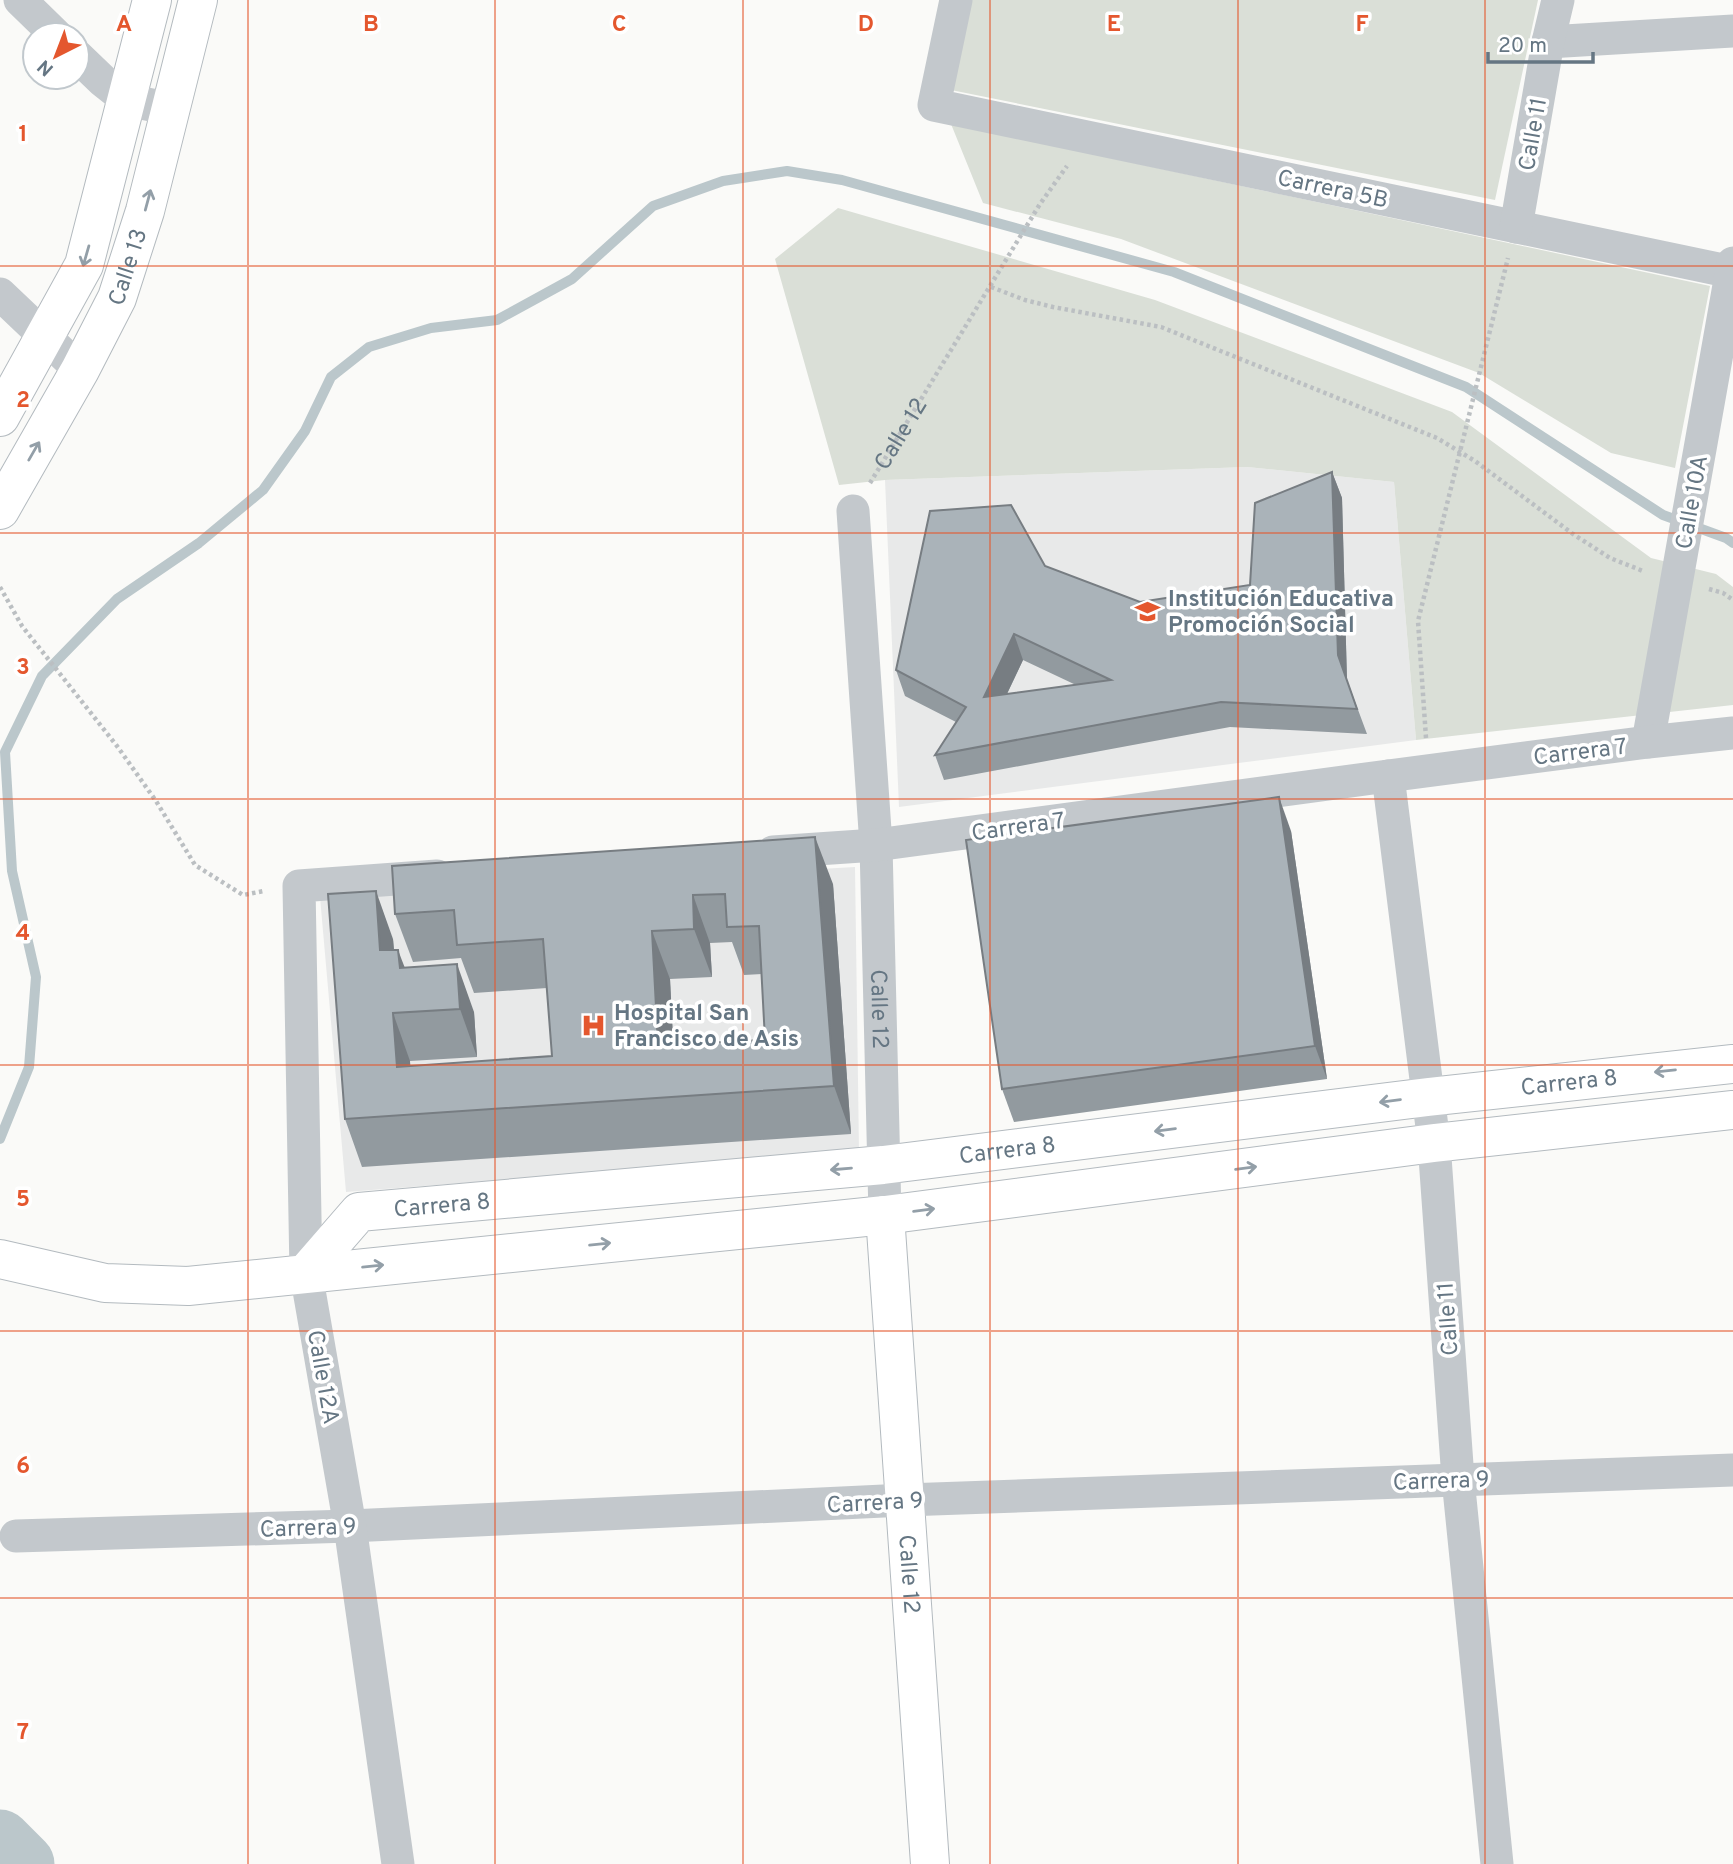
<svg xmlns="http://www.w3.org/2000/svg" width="1733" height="1864" viewBox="0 0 1733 1864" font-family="Overpass,sans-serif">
<rect width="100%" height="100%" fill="#fafaf8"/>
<g fill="#e8e9e9">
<polygon points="1247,467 1394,482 1416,740 899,807 885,480"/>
<polygon points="855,867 859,1152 346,1192 320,897"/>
</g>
<g fill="#dadfd7">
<polygon points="971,0 1538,0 1495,200 951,90"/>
<polygon points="951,124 1710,286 1675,468 1611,453 1479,373 1121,239 983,203"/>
<polygon points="838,208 1155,300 1452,412 1651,558 1716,574 1733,587 1733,705 1416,740 1394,482 1247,467 885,480 839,485 775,259"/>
</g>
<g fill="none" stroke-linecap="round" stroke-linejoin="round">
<polyline stroke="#bbc7cb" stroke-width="10" points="0,1139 29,1067 36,977 12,871 5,752 42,676 117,599 199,543 263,490 305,431 331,377 369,347 431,328 497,320 572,279 653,206 723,181 787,171 842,180 1174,272 1466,387 1663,515 1726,538 1733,543"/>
<polyline stroke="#bbc7cb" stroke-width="63" points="0,1841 23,1864"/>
<defs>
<g id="secondary">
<polyline points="0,417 84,265 152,0"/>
<path id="s3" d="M0 510 80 370 117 298 145 211 198 0"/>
<path id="s4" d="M885 1215 930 1864"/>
<polyline points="0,1259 105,1283 188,1286 885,1215 1434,1143 1733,1110"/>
<path id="s5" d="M306 1273 359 1212 883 1165 1428 1097 1733 1064"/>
</g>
</defs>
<use href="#secondary" stroke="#b3babf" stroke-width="40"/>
<g stroke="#bbbfc2" stroke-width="4.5" stroke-dasharray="3.5 3.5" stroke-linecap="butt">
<polyline points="991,287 1025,300 1053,307 1161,327 1437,438 1475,461 1573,534 1610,558 1643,571"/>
<path id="s1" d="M870 483 1040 204 1067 166"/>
<polyline points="0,587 22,626 117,746 156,801 195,865 243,895 264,891"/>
<polyline points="1709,589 1723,593 1733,600"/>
<polyline points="1426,738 1418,621 1508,258"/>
</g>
<g stroke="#c3c8cc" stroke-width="33">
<polyline points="20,0 56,35"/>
<polyline points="956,0 934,105 1732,272"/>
<polyline points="1548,42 1733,31"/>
<polyline points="77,56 103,81 127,100 171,109"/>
<polyline points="1516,227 1548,42 1558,0"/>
<polyline points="0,294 80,370"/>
<path id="s2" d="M853 511 876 845 885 1215"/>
<polyline points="1648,742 1733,263"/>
<polyline points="1388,776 1434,1143 1458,1479 1497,1864"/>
<polyline points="773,852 876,845 1388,776 1648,742 1733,733"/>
<polyline points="16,1536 350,1526 905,1500 1733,1470"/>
<polyline points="398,1864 350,1526 306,1273 299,886 437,876"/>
</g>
<use href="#secondary" stroke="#fff" stroke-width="38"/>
</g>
<g fill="#929a9f" fill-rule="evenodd">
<path d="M1332 472 1342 498 1347 680 1367 734 1230 727 944 780 935 755 956 722 905 696 896 670 1045 566 1140 602 1250 585ZM1023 660 1076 685 1007 694Z"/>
<polygon points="1291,831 1327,1079 1014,1122 1002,1089"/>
<path d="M833 884 851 1134 362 1167 345 1119 393 939 394 950 405 968 474 1012 477 1057 410 1061V1066L552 1056 547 988 474 993 461 958 413 962 395 914ZM732 942 744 975 762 974 765 1040 673 1044 670 979 712 977 710 943Z"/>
</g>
<g fill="#777d82">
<polygon points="1332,472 1342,498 1347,681 1338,655"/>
<polygon points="1014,634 1023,660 993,723 984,697"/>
<polygon points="1279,797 1291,831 1327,1079 1315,1046"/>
<polygon points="815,837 833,884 851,1134 834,1086"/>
<polygon points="376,891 393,939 398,998 380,950"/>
<polygon points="693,895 710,943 712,977 694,929"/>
<polygon points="652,931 670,979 676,1093 658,1045"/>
<polygon points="398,950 416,997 400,968"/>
<polygon points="457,964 474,1012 477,1057 460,1009"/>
<polygon points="393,1013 410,1061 414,1115 397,1067"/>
</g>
<g fill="#aab3b9" stroke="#777d82" stroke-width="2" fill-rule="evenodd">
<path d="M1332 472 1338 655 1357 709 1221 702 935 755 966 707 896 670 930 511 1011 505 1045 566 1140 602 1250 585 1255 503ZM1014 634 1111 680 984 697Z"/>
<polygon points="1279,797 1315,1046 1002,1089 966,840"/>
<path d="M815 837 834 1086 345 1119 328 894 376 891 380 950H398L400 968 457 964 460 1009 393 1013 397 1067 552 1056 543 939 457 945 454 910 395 914 392 866ZM725 894 727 927 759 926 765 1040 658 1045 652 931 694 929 693 895Z"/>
</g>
<defs><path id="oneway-shaft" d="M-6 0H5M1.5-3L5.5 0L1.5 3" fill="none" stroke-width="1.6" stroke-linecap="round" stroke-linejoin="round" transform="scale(1.75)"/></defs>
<g stroke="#939fa8">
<use href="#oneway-shaft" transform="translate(148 200) rotate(-75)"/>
<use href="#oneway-shaft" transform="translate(86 256) rotate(106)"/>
<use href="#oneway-shaft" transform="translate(34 451) rotate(-60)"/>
<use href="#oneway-shaft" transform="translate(1665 1071) rotate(174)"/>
<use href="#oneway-shaft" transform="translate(1390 1101) rotate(173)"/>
<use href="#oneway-shaft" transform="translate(1165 1130) rotate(173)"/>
<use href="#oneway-shaft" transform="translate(1246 1168) rotate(-7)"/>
<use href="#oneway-shaft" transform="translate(841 1169) rotate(175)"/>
<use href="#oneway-shaft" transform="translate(924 1210) rotate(-7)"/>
<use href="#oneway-shaft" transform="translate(600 1244) rotate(-6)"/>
<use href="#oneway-shaft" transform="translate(373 1266) rotate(-6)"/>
</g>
<path fill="none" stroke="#e4572e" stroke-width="2" stroke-opacity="0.55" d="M248 0V1864M495 0V1864M743 0V1864M990 0V1864M1238 0V1864M1485 0V1864M0 266H1733M0 533H1733M0 799H1733M0 1065H1733M0 1331H1733M0 1598H1733"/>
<defs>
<symbol id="school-bare" viewBox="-9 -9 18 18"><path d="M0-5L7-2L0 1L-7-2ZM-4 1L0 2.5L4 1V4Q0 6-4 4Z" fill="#e4572e" stroke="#fff" stroke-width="2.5" paint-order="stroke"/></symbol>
<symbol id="hospital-bare" viewBox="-9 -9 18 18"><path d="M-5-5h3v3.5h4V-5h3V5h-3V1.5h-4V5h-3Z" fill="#e4572e" stroke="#fff" stroke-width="2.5" paint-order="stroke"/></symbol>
</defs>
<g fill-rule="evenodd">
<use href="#school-bare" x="1130" y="594" width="35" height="35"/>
<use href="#hospital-bare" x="576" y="1008" width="35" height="35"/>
</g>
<g text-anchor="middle" stroke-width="7" stroke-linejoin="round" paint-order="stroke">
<g font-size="23" fill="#657683" stroke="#fff">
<text transform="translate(1532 134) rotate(-80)" y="8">Calle 11</text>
<text transform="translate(1333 188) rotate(12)" y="8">Carrera 5B</text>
<text dy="8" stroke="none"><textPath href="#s3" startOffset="275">Calle 13</textPath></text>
<text dy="8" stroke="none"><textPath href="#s1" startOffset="58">Calle 12</textPath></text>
<text transform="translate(1691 502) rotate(-80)" y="8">Calle 10A</text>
<text transform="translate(1580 751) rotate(-7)" y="8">Carrera 7</text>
<text transform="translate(1018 826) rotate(-8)" y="8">Carrera 7</text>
<text dy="8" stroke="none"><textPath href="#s2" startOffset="499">Calle 12</textPath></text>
<text dy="8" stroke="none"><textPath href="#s5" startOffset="1298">Carrera 8</textPath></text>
<text dy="8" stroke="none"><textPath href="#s5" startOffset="732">Carrera 8</textPath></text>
<text dy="8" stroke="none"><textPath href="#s5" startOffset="164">Carrera 8</textPath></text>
<text transform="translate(1447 1319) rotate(-94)" y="8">Calle 11</text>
<text transform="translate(324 1377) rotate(80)" y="8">Calle 12A</text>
<text transform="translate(1441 1480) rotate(-2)" y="8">Carrera 9</text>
<text transform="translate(875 1502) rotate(-3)" y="8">Carrera 9</text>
<text transform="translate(308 1527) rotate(-2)" y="8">Carrera 9</text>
<text dy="8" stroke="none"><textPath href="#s4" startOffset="360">Calle 12</textPath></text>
</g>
<g font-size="23" font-weight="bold" fill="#657683" stroke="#fff" text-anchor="start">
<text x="1168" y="606">Institución Educativa<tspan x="1168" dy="26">Promoción Social</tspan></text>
<text x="614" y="1020">Hospital San<tspan x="614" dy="26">Francisco de Asis</tspan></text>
</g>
</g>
<g font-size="23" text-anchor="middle" font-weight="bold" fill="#e4572e" stroke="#fff" stroke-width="7" stroke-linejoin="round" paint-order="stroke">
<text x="124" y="31">A</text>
<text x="371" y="31">B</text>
<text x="619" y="31">C</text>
<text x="866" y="31">D</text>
<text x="1114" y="31">E</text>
<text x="1362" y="31">F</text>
<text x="23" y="141">1</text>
<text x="23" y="407">2</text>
<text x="23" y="674">3</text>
<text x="23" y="940">4</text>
<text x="23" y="1206">5</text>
<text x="23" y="1473">6</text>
<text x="23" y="1739">7</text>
</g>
<g transform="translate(56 56) rotate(222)"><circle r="33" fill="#ffffff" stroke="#c1c8cd" stroke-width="2"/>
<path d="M0-5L12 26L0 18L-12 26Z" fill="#e4572e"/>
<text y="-10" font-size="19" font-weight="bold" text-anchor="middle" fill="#657683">N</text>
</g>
<path d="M1488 52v10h105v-10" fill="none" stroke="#657683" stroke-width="3.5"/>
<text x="1498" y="52" font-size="21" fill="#657683" stroke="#ffffff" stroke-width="5" paint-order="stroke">20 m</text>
</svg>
